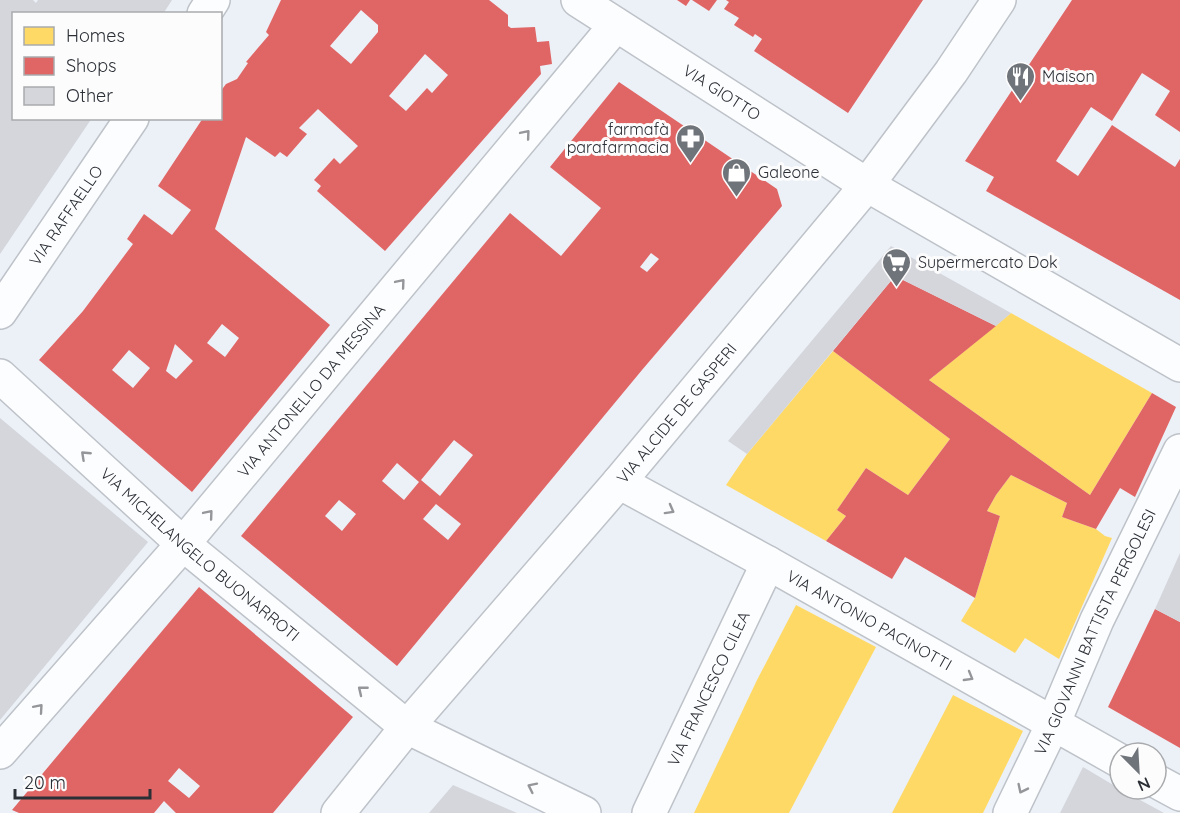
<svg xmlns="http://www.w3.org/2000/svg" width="1180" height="813" viewBox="0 0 1180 813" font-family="Quicksand,sans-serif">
<rect width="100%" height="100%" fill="#ecf1f8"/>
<g fill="#ffd966">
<polygon points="1011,313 1152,393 1090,495 929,380"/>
<polygon points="833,351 950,439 908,495 866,468 837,510 846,516 826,541 726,485 747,454"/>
<polygon points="1011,475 1067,503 1062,517 1096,529 1105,536 1112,538 1059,659 1025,638 1015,653 961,621 975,598 1000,516 987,511 996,495"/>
<polygon points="796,605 876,647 789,813 694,813 757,680"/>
<polygon points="953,695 1023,731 983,813 892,813"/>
</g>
<g fill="#e06666" fill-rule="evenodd">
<path d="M281 0H489L508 15V26L511 28 535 27 537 42 549 41 552 64 540 66 541 74 385 251 317 191 321 186 314 180 334 158 340 164 358 146 318 109 299 128 307 134 287 157 280 152 275 157 246 137 215 229 330 325 192 492 39 360 83 311 133 244 127 239 144 214 172 235 191 210 158 186 203 118H220V92L226 84 237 79 248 63 246 62 269 35 266 32ZM361 10 378 25V32L351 64 330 46ZM425 54 448 75 432 93 427 88 406 111 389 96ZM222 324 239 338 225 357 207 343ZM175 344 193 361 176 379 166 371ZM129 350 150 368 133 388 112 370Z"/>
<polygon points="677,0 690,0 686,6"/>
<polygon points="692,0 717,0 709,11"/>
<polygon points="726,0 923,0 848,113 754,51 762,39 755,34 753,37 734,25 739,18 724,9 729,2"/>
<polygon points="1072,0 1180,0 1180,132 1155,115 1170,91 1142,73 1112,121 1091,107 1056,161 1078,176 1112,125 1175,167 1180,159 1180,300 986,191 994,177 965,161"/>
<path d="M619 82 777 189 782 206 642 370 397 666 241 536 510 213 561 256 601 208 550 167ZM651 253 659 259 647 272 640 267ZM454 440 473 455 440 496 421 480ZM397 463 419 482 404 500 382 481ZM339 500 356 514 342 531 325 516ZM436 504 461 524 448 540 423 519Z"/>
<polygon points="895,276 996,326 929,380 1090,495 1152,393 1176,407 1135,497 1120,488 1096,529 1062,517 1067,503 1011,475 996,495 987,511 1000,516 975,598 905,557 892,579 826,541 846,516 837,510 866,468 908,495 950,439 833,351"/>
<path d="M199 587 353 717 273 813H176L164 801 154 813H19L12 810ZM179 768 200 786 189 798 168 781Z"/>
<polygon points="1155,609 1180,622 1180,748 1108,707"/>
</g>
<g fill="#d4d6dc">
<polygon points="0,0 33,0 36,3 38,0 172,0 163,14 14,14 14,118 92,118 0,254"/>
<polygon points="891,246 1011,313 996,326 895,276 747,454 728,441"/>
<polygon points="0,418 148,542 0,720"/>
<polygon points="1180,553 1180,622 1155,609"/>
<polygon points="1083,767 1120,789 1164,813 1060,813"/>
<polygon points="453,785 517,813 429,813"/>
</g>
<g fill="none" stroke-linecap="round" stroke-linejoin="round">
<defs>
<g id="minor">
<path id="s1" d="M578 0 867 185 1180 365"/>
<polyline points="204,14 213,0"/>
<path id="s2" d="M0 312 132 118"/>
<path id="s3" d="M0 376 183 544 407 727 584 813"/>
<path id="s4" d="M619 482 768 563 1120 761"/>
<path id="s5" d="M0 752 183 544 616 25"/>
<polyline points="1156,781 1180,794"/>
<path id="s6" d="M338 813 407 727 619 482 867 185 951 72 999 0"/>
<path id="s7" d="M649 813 768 563"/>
<path id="s8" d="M1010 813 1053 724 1097 620 1180 451"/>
</g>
</defs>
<use href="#minor" stroke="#bec2c9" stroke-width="36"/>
<use href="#minor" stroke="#fcfdfe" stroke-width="33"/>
</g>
<defs><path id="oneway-chevron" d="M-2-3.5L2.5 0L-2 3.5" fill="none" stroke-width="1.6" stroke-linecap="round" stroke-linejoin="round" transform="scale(1.5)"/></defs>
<g stroke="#94969a">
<use href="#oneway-chevron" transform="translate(526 134) rotate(-50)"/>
<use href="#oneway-chevron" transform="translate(401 283) rotate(-50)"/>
<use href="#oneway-chevron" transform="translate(85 455) rotate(-137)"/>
<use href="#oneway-chevron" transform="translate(670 510) rotate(29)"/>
<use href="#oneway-chevron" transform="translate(209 514) rotate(-50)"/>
<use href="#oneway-chevron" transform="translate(969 677) rotate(30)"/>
<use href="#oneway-chevron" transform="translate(362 690) rotate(-141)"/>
<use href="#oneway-chevron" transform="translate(39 708) rotate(-49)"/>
<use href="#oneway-chevron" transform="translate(532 787) rotate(-154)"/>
<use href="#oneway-chevron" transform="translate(1022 789) rotate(116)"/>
</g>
<defs>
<symbol id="restaurant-pin" viewBox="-11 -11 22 30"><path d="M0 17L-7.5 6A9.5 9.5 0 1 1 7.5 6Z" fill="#6f737a" stroke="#fcfcfc"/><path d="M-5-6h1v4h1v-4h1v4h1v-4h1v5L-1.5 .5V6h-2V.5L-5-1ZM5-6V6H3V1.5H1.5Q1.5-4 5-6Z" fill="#fff"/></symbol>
<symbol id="pharmacy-pin" viewBox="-11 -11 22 30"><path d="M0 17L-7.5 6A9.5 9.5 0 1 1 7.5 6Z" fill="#6f737a" stroke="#fcfcfc"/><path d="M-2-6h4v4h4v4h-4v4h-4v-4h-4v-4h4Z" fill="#fff"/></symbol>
<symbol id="shop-pin" viewBox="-11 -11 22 30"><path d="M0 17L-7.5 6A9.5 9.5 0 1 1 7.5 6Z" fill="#6f737a" stroke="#fcfcfc"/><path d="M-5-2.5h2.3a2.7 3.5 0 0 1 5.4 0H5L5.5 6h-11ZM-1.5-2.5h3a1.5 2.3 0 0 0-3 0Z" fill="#fff"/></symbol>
<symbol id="supermarket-pin" viewBox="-11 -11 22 30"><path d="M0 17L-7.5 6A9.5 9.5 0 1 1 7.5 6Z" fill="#6f737a" stroke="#fcfcfc"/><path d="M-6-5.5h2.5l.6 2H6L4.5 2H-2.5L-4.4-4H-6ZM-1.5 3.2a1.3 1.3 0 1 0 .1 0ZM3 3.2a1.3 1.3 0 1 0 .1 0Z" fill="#fff"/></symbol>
</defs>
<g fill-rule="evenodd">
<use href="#restaurant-pin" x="1004" y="60" width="33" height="45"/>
<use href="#pharmacy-pin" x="674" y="122" width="33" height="45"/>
<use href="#shop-pin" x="720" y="156" width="33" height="45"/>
<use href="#supermarket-pin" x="880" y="246" width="33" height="45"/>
</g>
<g text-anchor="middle" stroke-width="6" stroke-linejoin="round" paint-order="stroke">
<g font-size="16" fill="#2b2f36" stroke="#fcfcfc" text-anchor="start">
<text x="1042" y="82">Maison</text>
<text x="669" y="135" text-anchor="end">farmafà<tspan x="669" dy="18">parafarmacia</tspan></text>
<text x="758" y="178">Galeone</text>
<text x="918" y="268">Supermercato Dok</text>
</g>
<g font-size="16" fill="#2b2f36" stroke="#fcfcfc">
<text dy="6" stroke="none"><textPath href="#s1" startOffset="171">VIA GIOTTO</textPath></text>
<text dy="6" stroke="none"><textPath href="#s2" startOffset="117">VIA RAFFAELLO</textPath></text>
<text dy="6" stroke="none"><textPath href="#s5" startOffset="477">VIA ANTONELLO DA MESSINA</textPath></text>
<text dy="6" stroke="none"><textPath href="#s6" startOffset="524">VIA ALCIDE DE GASPERI</textPath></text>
<text dy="6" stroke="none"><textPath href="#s3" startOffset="268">VIA MICHELANGELO BUONARROTI</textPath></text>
<text dy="6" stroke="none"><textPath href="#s4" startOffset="286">VIA ANTONIO PACINOTTI</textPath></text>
<text dy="6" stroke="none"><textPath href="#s8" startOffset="200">VIA GIOVANNI BATTISTA PERGOLESI</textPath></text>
<text dy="6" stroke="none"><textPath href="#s7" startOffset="138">VIA FRANCESCO CILEA</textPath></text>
</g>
</g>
<rect x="12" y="12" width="210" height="108" fill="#fcfcfc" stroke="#a8aaad" stroke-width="1.5"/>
<rect x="24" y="27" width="30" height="18" fill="#ffd966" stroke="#a8aaad" stroke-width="1.5"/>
<text x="66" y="42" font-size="18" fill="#2b2f36">Homes</text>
<rect x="24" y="57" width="30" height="18" fill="#e06666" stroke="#a8aaad" stroke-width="1.5"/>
<text x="66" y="72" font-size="18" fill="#2b2f36">Shops</text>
<rect x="24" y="87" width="30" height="18" fill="#d4d6dc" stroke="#a8aaad" stroke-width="1.5"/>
<text x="66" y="102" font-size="18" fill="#2b2f36">Other</text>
<g transform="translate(1138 771) rotate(156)"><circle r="28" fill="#fcfcfc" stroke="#a8aaad" stroke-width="1.5"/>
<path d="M0-4.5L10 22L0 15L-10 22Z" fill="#6f737a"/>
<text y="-9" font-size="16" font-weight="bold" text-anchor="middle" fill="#2b2f36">N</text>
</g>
<path d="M15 789v9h135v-9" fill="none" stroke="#2b2f36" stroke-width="3"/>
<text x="24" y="789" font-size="18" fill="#2b2f36" stroke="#fcfcfc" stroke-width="4.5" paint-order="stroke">20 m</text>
</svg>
